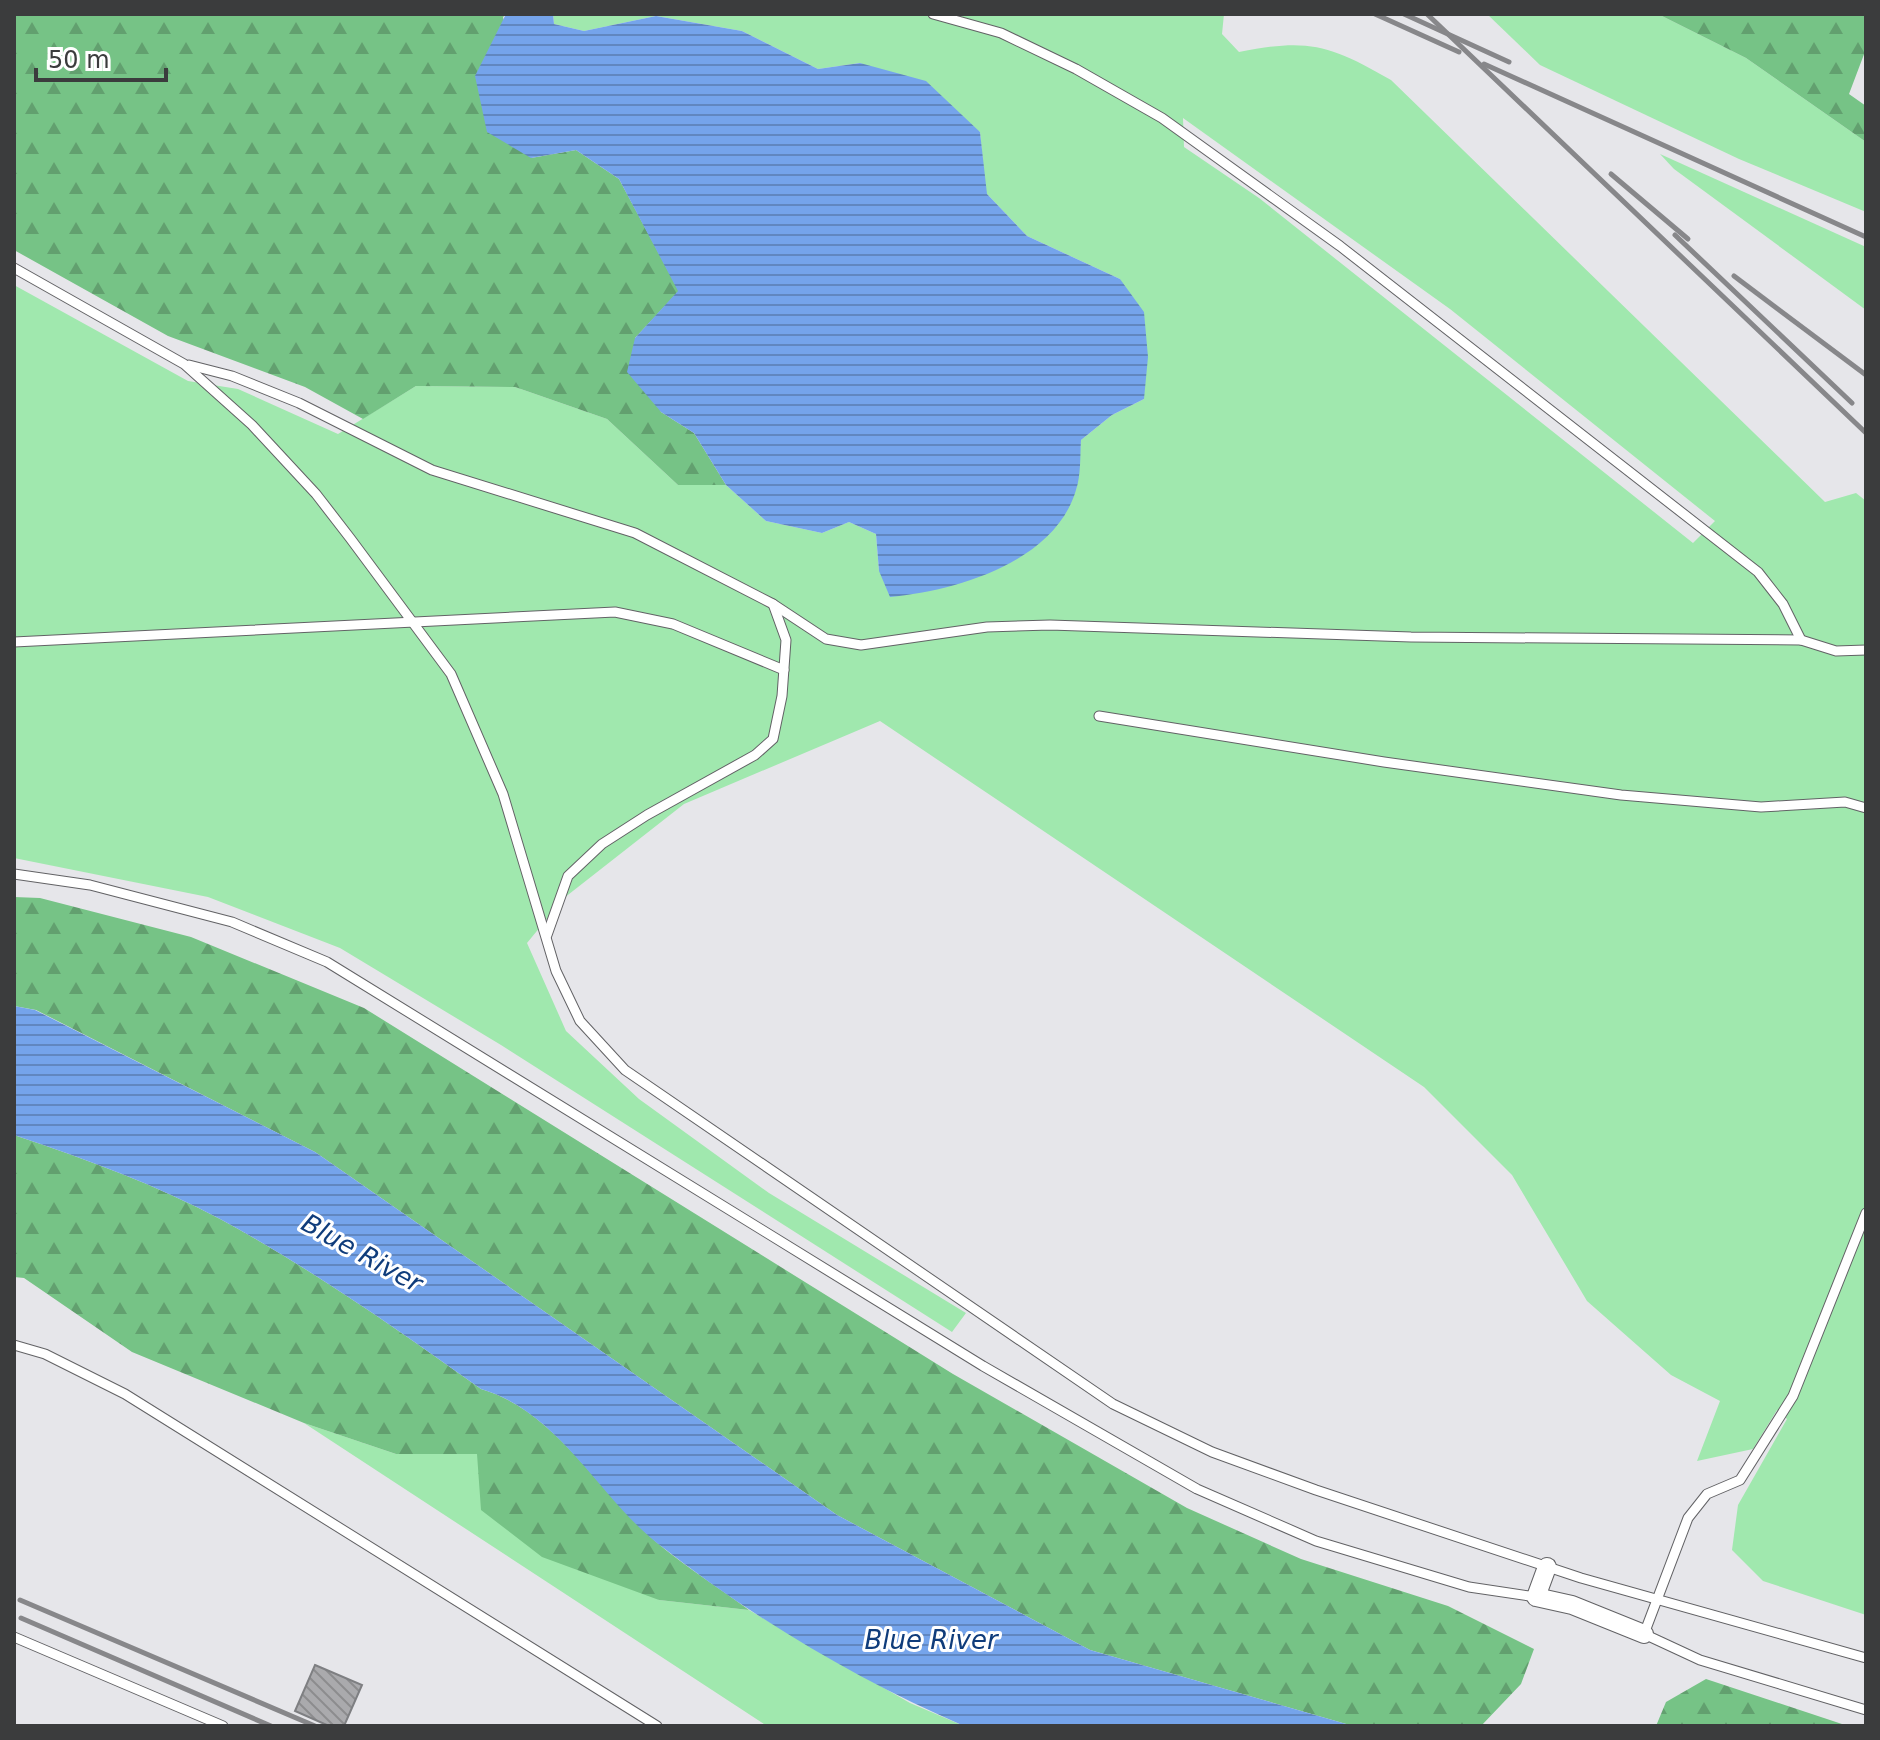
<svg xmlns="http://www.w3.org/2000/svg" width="1880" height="1740" viewBox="0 0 1880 1740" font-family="'DejaVu Sans',sans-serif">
<defs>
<pattern id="forest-firs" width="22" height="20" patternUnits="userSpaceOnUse" patternTransform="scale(2)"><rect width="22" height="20" fill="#76c386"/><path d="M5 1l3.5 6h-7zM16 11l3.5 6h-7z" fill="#62a06f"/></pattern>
<pattern id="water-rules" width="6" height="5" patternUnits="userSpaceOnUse" patternTransform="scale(2)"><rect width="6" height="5" fill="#75a4eb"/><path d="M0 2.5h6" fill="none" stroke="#6187c0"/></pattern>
<pattern id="building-back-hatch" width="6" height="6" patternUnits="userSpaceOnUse" patternTransform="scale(2)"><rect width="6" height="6" fill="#aaaaad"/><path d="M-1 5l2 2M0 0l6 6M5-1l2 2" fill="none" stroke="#8c8c8e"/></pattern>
</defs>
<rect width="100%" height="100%" fill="#e6e6ea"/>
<g fill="#a0e8ae" fill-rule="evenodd">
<path d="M553 14H1224L1222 34 1239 52C1309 38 1330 45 1391 80L1825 502 1856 493 1866 501V1615L1763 1581 1732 1550 1738 1505 1787 1419 1777 1410 1753 1449 1697 1461 1720 1401 1671 1375 1587 1301 1512 1175 1424 1087 880 721 684 804 564 898 527 943 566 1031 639 1099 769 1193 966 1313 952 1332 501 1045 340 948 208 897 14 858V285L188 381 238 389 338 434 416 386 515 387 607 419 678 485H726L766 521 822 533 849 522 876 534 879 571 1076 490 1081 440 1112 415 1144 399 1120 279 1027 236 986 193 980 132 860 63 818 69 742 31 656 16 584 31 554 24ZM1183 118 1450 309 1715 521 1693 543 1259 198 1184 147Z"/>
<polygon points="1487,14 1658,14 1746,58 1866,142 1866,212 1739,159 1540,65"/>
<polygon points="1660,154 1866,247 1866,310 1674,169"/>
<polygon points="304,1423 396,1454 478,1453 659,1600 749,1610 910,1703 964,1726 767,1726"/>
</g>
<g fill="url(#forest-firs)">
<polygon points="14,14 506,14 503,17 531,158 576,150 619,179 679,291 635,338 661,412 694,433 726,485 678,485 607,419 515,387 416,386 363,419 305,387 168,336 14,250"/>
<polygon points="1658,14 1866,14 1866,49 1849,94 1866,106 1866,142 1746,58"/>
<polygon points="14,897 40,898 191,937 364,1008 953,1374 1187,1508 1301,1559 1448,1606 1534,1649 1521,1684 1481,1726 1353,1726 1090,1650 837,1515 315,1152 36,1010 14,1006"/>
<path d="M14 1135C85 1159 155 1184 222 1220 313 1270 397 1329 481 1389 556 1411 598 1492 655 1541 684 1566 718 1587 749 1610L659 1600 542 1557 481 1510 477 1454H396L304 1423 132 1352 24 1278 14 1277Z"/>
<polygon points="1706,1679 1848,1726 1656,1726 1666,1702"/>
</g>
<g fill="url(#water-rules)">
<path d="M506 14H553L554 24 584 31 656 16 742 31 818 69 860 63 926 81 980 132 987 194 1027 236 1120 279 1144 312 1148 357 1144 399 1112 415 1081 440C1080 456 1081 475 1076 490 1055 562 956 591 890 597L879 571 876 534 849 522 822 533 766 521 726 485 694 433 661 412 627 372 635 338 678 291 619 179 576 150 531 158 487 132 475 76Z"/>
<path d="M14 1006 35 1010 315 1152 837 1515 1090 1650 1353 1726H964C855 1679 750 1616 657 1543 597 1495 559 1412 481 1389 397 1329 313 1270 222 1220 155 1184 85 1159 14 1135Z"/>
</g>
<polygon fill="url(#building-back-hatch)" stroke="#7e7f82" stroke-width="2" points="315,1665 362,1685 344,1726 329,1726 295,1711"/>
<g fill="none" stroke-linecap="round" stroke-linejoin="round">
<defs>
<g id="service">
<polyline points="933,14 1001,33 1076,69 1162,118 1340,246 1758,572 1783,604 1801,640"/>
<polyline points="14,268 184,364 252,425 316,494 350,538 451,674 503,794 556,971 580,1021 625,1070 1113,1404 1212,1452 1316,1490 1581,1578 1866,1658"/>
<polyline points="189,365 232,376 299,403 432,470 635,533 773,604 826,639 861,645 987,627 1050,625 1411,637 1801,640 1836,651 1866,650"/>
<polyline points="14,642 615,612 673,624 784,670"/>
<polyline points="1099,716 1384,762 1621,795 1761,807 1845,802 1866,808"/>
<polyline points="14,874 90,885 232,922 327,962 983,1366 1197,1489 1316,1541 1469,1587 1536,1597"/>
<polyline points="547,935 568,876 602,844 647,815 755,755 773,739 782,696 786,640 773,604"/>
<polyline points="1866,1213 1793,1396 1740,1480 1707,1494 1688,1518 1644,1634 1700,1660 1866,1710"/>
<polyline points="14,1345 45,1354 125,1394 657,1726"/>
<polyline points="14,1637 223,1726"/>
</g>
<polyline id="minor" points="1547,1567 1536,1597 1572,1605 1644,1634"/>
</defs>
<use href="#service" stroke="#626265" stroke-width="11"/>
<use href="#minor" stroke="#626265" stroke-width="20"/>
<use href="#service" stroke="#fff" stroke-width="9"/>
<use href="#minor" stroke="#fff" stroke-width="18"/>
<g stroke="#87878a" stroke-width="5">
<polyline points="1375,14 1459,52"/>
<polyline points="1404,14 1509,62"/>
<polyline points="1427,14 1866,433"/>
<polyline points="1484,64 1866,237"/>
<polyline points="1611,174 1688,239"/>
<polyline points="1675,235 1852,403"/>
<polyline points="1734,276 1866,375"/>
<polyline points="20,1600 315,1726"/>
<polyline points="21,1618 271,1726"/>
</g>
</g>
<g text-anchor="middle" stroke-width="6" stroke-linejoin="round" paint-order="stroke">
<g font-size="26" font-style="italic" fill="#0f3c7b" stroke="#fff">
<text transform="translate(362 1253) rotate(29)" y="9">Blue River</text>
<text x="931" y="1649">Blue River</text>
</g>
</g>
<rect width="1880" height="1740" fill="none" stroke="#3b3c3d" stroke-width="32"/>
<path d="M36 68v12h130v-12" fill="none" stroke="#3b3c3d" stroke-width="4"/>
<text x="48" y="68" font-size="24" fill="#3b3c3d" stroke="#ffffff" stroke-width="6" paint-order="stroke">50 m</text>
</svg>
